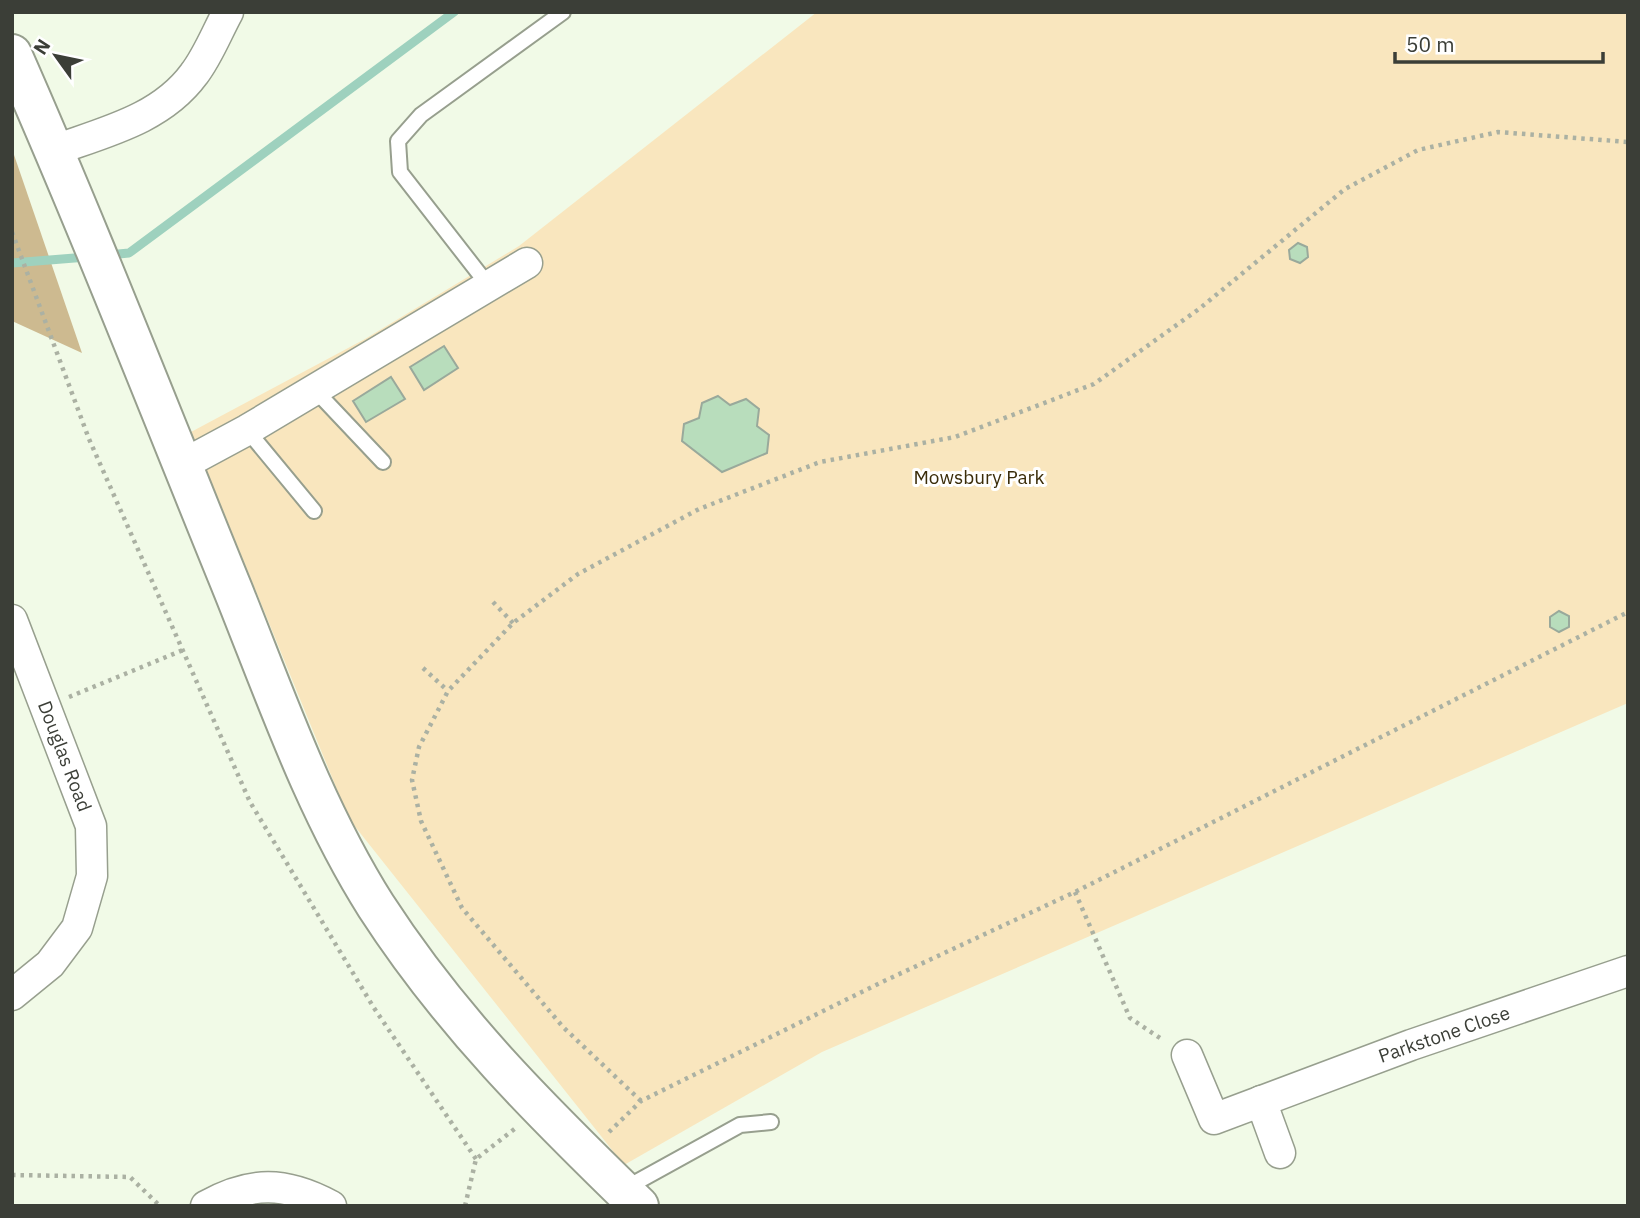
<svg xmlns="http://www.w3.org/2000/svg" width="1640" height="1218" viewBox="0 0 1640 1218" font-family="'IBM Plex Sans',sans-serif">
<rect width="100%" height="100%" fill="#f1fae7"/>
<polygon fill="#f9e6be" points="817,12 1628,12 1628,703 822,1052 624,1165 349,819 191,432 365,339 519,246"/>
<polygon fill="#cdba90" points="12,149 82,353 12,321"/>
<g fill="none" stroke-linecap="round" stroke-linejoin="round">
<g stroke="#9ed1be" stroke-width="9">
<polyline points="108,255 129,253 454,12"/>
<polyline points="12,263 87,257"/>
</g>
</g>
<g fill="#b8ddbc" stroke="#99a99b" stroke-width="2">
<polygon points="1298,243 1307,247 1308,257 1300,263 1290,259 1289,250"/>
<polygon points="444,346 458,368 424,390 410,367"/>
<polygon points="391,377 405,399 366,422 353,401"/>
<polygon points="718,396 730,405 746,399 759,409 757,426 769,435 767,453 722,472 682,441 684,424 699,418 702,403"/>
<polygon points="1559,611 1569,616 1569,627 1559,632 1550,627 1550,617"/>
</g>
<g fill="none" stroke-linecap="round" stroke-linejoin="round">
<defs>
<g id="service">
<polyline points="488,285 400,172 398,141 421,115 563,12"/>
<polyline points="314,389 383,462"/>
<polyline points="247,430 314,511"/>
<polyline points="624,1189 740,1125 771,1122"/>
</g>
<g id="minor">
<path d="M55 150C105 132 161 119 194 74 208 56 217 32 228 12"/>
<polyline points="182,465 247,430 527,263"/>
<polyline points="12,620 91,826 92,876 77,928 50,964 12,995"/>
<polyline points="1187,1055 1214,1119 1411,1045 1628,971"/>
<polyline points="1261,1101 1280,1153"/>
<path d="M206 1206C251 1181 285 1181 331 1206"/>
</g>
<path id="secondary" d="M12 54C90 231 160 411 233 590 276 697 314 808 376 906 451 1022 540 1110 639 1206"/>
</defs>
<use href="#service" stroke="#979f8e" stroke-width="18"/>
<use href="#minor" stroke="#979f8e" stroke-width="33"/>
<use href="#secondary" stroke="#979f8e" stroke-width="42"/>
<g stroke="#abb1a3" stroke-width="4.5" stroke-dasharray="3.5 5" stroke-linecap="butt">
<polyline points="12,232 89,439 250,802 374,1008 476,1159"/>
<polyline points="493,602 513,623"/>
<polyline points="423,668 448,691"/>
<polyline points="69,697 183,650"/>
<polyline points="1075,892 1130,1018 1163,1040"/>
<polyline points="641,1101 563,1027 462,908 421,821 412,780 419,747 448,691 513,623 578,574 699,509 820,462 955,437 1094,384 1199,309 1345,189 1418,150 1498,132 1628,142"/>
<polyline points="609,1132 641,1101 880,983 1075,892 1628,612"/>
<polyline points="12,1175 130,1177 160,1206"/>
<polyline points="465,1206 476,1159 517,1127"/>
</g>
<use href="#service" stroke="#fff" stroke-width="14"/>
<use href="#minor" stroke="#fff" stroke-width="30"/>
<use href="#secondary" stroke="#fff" stroke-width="38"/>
</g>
<g text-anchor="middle" stroke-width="6" stroke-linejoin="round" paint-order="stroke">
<g font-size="19" fill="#3a2c09" stroke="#fff">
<text x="979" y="484">Mowsbury Park</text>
</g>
<g font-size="19" fill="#3b3e37" stroke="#fff">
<text transform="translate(65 756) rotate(69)" y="7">Douglas Road</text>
<text transform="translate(1444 1034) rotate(-19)" y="7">Parkstone Close</text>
</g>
</g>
<rect width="1640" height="1218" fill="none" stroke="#3b3e37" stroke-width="28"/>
<g transform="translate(56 56) rotate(303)" stroke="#ffffff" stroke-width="5" paint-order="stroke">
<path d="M0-5L12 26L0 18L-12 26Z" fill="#3b3e37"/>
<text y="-10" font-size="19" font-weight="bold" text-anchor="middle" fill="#3b3e37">N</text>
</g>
<path d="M1395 52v10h208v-10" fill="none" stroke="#3b3e37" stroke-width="3.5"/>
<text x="1406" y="52" font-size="21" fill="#3b3e37" stroke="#ffffff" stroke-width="5" paint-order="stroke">50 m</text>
</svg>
